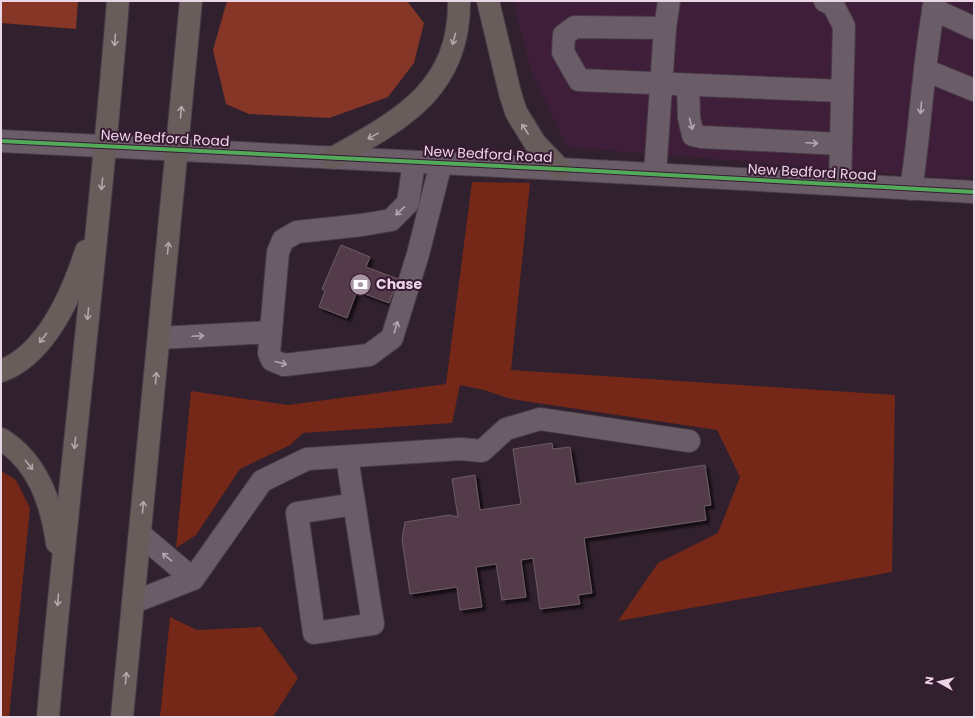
<svg xmlns="http://www.w3.org/2000/svg" width="975" height="718" viewBox="0 0 975 718" font-family="Poppins,sans-serif">
<defs>
<filter id="shadow"><feDropShadow dx="3.5" dy="3.5" stdDeviation="1" flood-color="#0009"/></filter>
</defs>
<rect width="100%" height="100%" fill="#31212e"/>
<polygon fill="#3f1e39" points="513,1 974,1 974,177 934,177 567,147 531,70"/>
<g fill="#752718">
<polygon points="472,182 530,183 511,370 895,395 892,572 618,621 658,563 718,533 740,477 717,430 511,399 484,390 460,385 452,423 303,433 290,445 240,469 196,535 176,548 191,391 288,405 446,384"/>
<polygon points="1,471 16,480 30,508 9,717 1,717"/>
<polygon points="170,617 197,630 261,627 298,678 273,717 160,717"/>
</g>
<g fill="#863626">
<polygon points="1,1 78,1 76,29 1,23"/>
<polygon points="227,1 407,1 424,23 414,63 388,97 329,118 249,114 226,104 213,50"/>
</g>
<g fill="#533b49" stroke="#6c5c66" filter="url(#shadow)">
<polygon points="341,245 370,257 366,267 398,279 389,303 357,291 347,318 319,307 325,291 322,289"/>
<polygon points="552,443 553,449 570,447 576,484 705,465 711,505 704,506 706,520 584,538 592,593 578,595 580,604 540,609 533,558 521,560 526,597 502,600 496,564 476,567 482,607 460,610 457,587 410,594 402,539 405,522 449,515 458,517 452,479 475,475 480,510 521,504 513,449"/>
</g>
<g fill="none" stroke-linecap="round" stroke-linejoin="round">
<defs>
<g id="minor">
<polyline points="825,1 833,5 844,26 840,184"/>
<polyline points="933,9 974,28"/>
<polyline points="665,28 575,27 564,35 563,52 579,80 842,91"/>
<polyline points="925,70 974,90"/>
<polyline points="688,86 689,118 693,135 702,137 841,144"/>
<polyline points="1,141 560,169 974,192"/>
<polyline points="414,162 408,203 391,220 362,225 297,232 283,240 278,252 269,353 272,360 284,365 369,355 392,338 418,254 441,163"/>
<polyline points="655,174 665,28 669,1"/>
<path d="M911 189C921 126 923 63 935 1"/>
<polyline points="159,338 271,332"/>
<polyline points="347,457 373,624 314,633 297,513 354,504"/>
<polyline points="141,535 193,579"/>
<polyline points="134,602 193,579 262,481 307,459 461,449 482,451 506,429 540,419 689,441"/>
</g>
<g id="highway">
<polyline points="488,1 510,93 516,112 535,143 560,169"/>
<path d="M333 158C400 120 460 90 459 1"/>
<path d="M1 371C47 354 72 294 86 251"/>
<path d="M1 439C38 462 51 502 57 543"/>
<path d="M48 717C69 478 99 240 118 1"/>
<polyline points="122,717 191,1"/>
</g>
</defs>
<use href="#minor" stroke="#4a3c48" stroke-width="24"/>
<use href="#highway" stroke="#4a3c48" stroke-width="24"/>
<use href="#minor" stroke="#6a5d68" stroke-width="22"/>
<use href="#highway" stroke="#685d5a" stroke-width="22"/>
<defs>
<polyline id="cycleway" points="1,141 560,169 974,192"/>
</defs>
<use href="#cycleway" stroke="#381a33" stroke-width="6"/>
<use href="#cycleway" stroke="#51ab58" stroke-width="4"/>
</g>
<defs><path id="oneway-shaft" d="M-6 0H5M1.5-3L5.5 0L1.5 3" fill="none" stroke-width="1.6" stroke-linecap="round" stroke-linejoin="round"/></defs>
<g stroke="#b7a6ae">
<use href="#oneway-shaft" transform="translate(454 39) rotate(105)"/>
<use href="#oneway-shaft" transform="translate(115 40) rotate(94)"/>
<use href="#oneway-shaft" transform="translate(181 112) rotate(-85)"/>
<use href="#oneway-shaft" transform="translate(525 129) rotate(-123)"/>
<use href="#oneway-shaft" transform="translate(373 136) rotate(151)"/>
<use href="#oneway-shaft" transform="translate(102 184) rotate(96)"/>
<use href="#oneway-shaft" transform="translate(168 248) rotate(-85)"/>
<use href="#oneway-shaft" transform="translate(88 314) rotate(96)"/>
<use href="#oneway-shaft" transform="translate(43 338) rotate(128)"/>
<use href="#oneway-shaft" transform="translate(156 378) rotate(-85)"/>
<use href="#oneway-shaft" transform="translate(75 443) rotate(96)"/>
<use href="#oneway-shaft" transform="translate(29 465) rotate(52)"/>
<use href="#oneway-shaft" transform="translate(143 507) rotate(-85)"/>
<use href="#oneway-shaft" transform="translate(58 600) rotate(95)"/>
<use href="#oneway-shaft" transform="translate(126 678) rotate(-84)"/>
</g>
<g stroke="#b7a6b4">
<use href="#oneway-shaft" transform="translate(921 108) rotate(95)"/>
<use href="#oneway-shaft" transform="translate(691 124) rotate(75)"/>
<use href="#oneway-shaft" transform="translate(812 143) rotate(3)"/>
<use href="#oneway-shaft" transform="translate(400 211) rotate(136)"/>
<use href="#oneway-shaft" transform="translate(396 327) rotate(-73)"/>
<use href="#oneway-shaft" transform="translate(198 336) rotate(-3)"/>
<use href="#oneway-shaft" transform="translate(281 363) rotate(15)"/>
<use href="#oneway-shaft" transform="translate(167 557) rotate(-140)"/>
</g>
<defs>
<symbol id="bank-disc" viewBox="-11 -11 22 22"><circle r="9.5" fill="#aa97a6" stroke="#381a33"/><path d="M-6-4H6V4H-6ZM0-2.3a2.3 2.3 0 1 0 0 4.6a2.3 2.3 0 1 0 0-4.6Z" fill="#fff"/></symbol>
</defs>
<g fill-rule="evenodd">
<use href="#bank-disc" x="348" y="272" width="25" height="25"/>
</g>
<g text-anchor="middle" stroke-width="4" stroke-linejoin="round" paint-order="stroke">
<g font-size="14" fill="#ebd6e6" stroke="#381a33">
<text transform="translate(165 138) rotate(3)" y="5">New Bedford Road</text>
<text transform="translate(488 154) rotate(3)" y="5">New Bedford Road</text>
<text transform="translate(812 172) rotate(3)" y="5">New Bedford Road</text>
</g>
<g font-size="14" font-weight="bold" fill="#ebd6e6" stroke="#381a33" text-anchor="start">
<text x="376" y="289">Chase</text>
</g>
</g>
<rect width="975" height="718" fill="none" stroke="#ebd6e6" stroke-width="4"/>
<g transform="translate(939 682) rotate(278)" stroke="#381a33" stroke-width="3" paint-order="stroke">
<path d="M0-3L7 15L0 10L-7 15Z" fill="#ebd6e6"/>
<text y="-6" font-size="11" font-weight="bold" text-anchor="middle" fill="#ebd6e6">N</text>
</g>
</svg>
